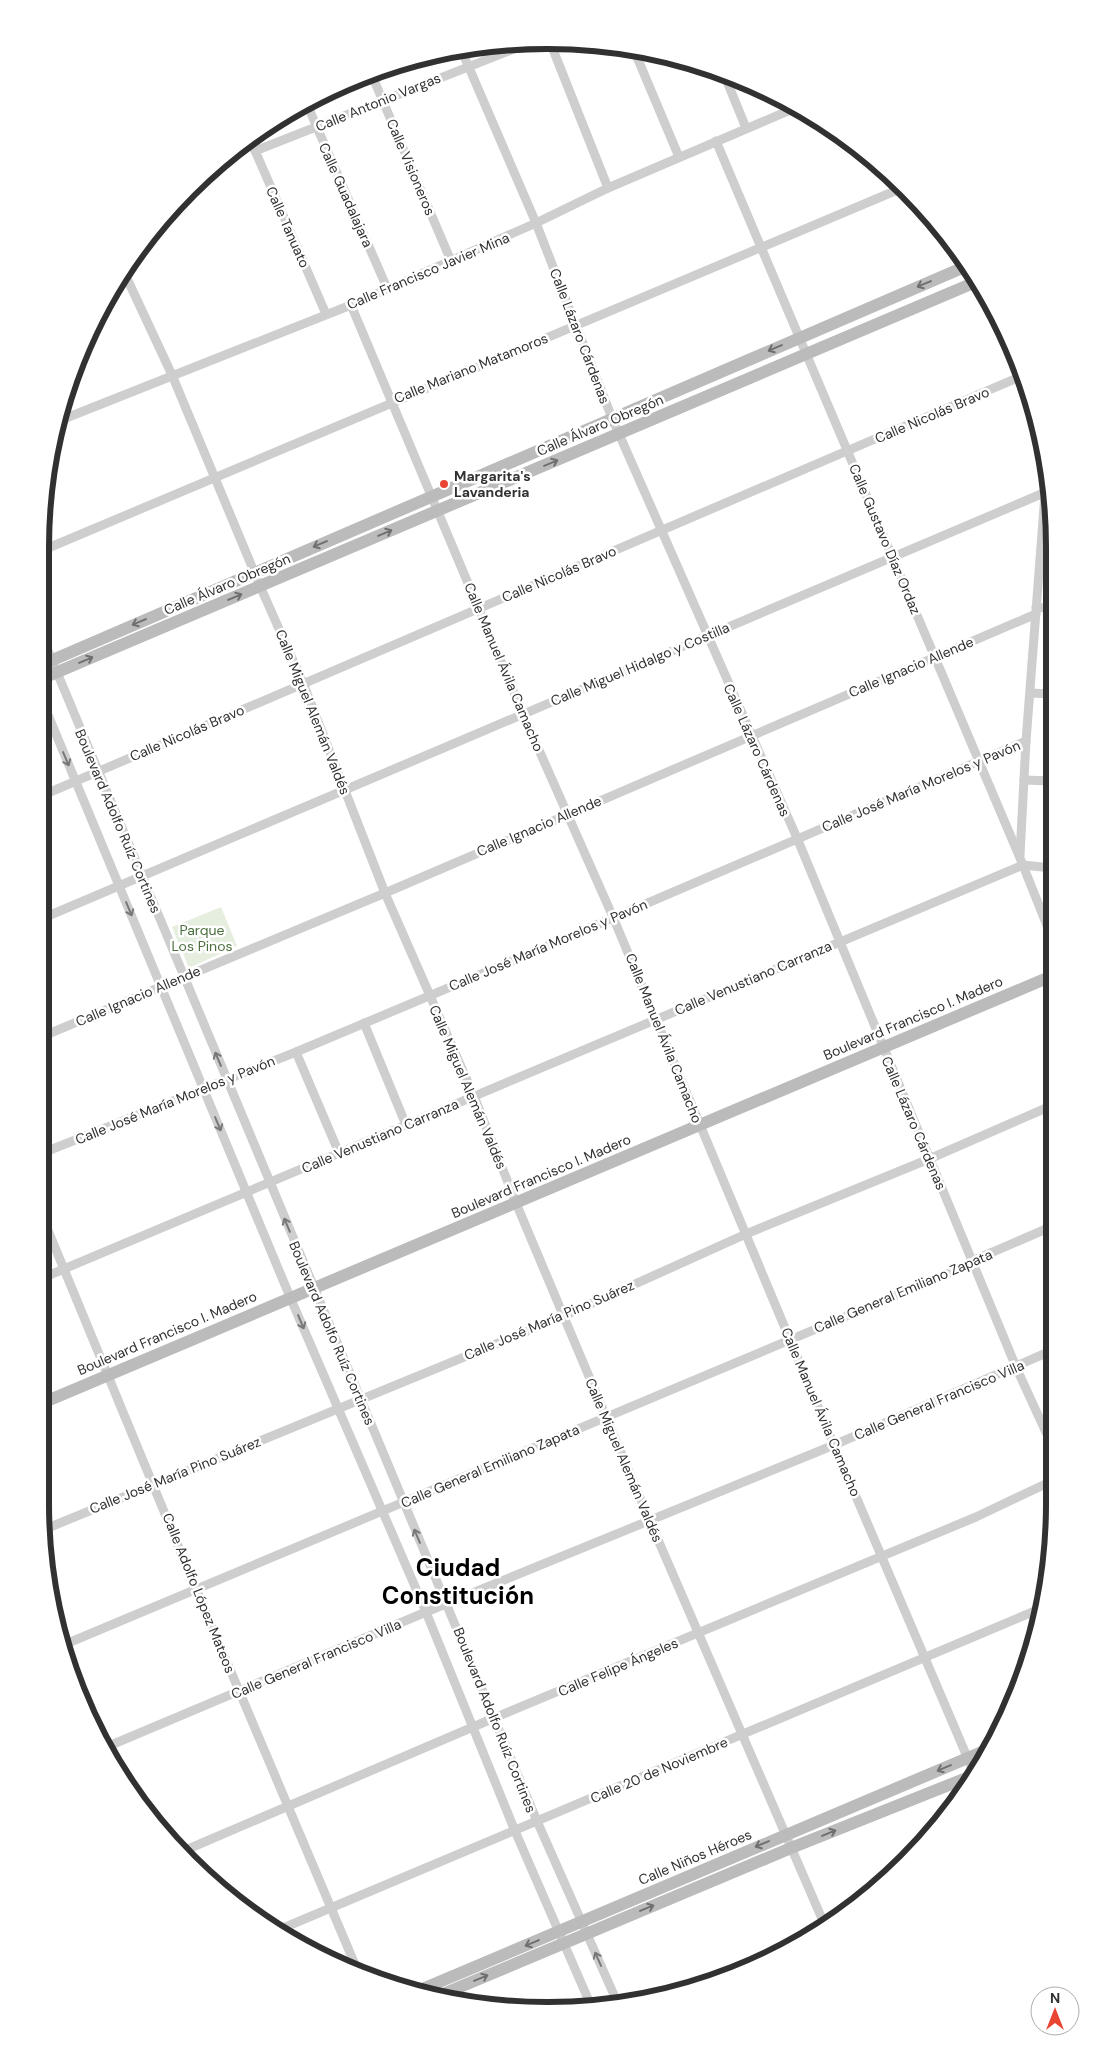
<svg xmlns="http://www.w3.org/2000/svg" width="1095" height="2051" viewBox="0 0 1095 2051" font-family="'DM Sans',sans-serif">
<rect width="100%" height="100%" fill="#fff"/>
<polygon fill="#e5eedf" points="221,907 237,946 189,968 172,927"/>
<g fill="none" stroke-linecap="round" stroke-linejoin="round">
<g stroke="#cecece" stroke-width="9">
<polyline points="550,42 608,188"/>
<polyline points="461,49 536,223 612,418 797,838 1016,1367 1054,1450"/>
<polyline points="634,50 679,157"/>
<polyline points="371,73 451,261"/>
<polyline points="724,74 746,128"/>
<polyline points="306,102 387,288"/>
<polyline points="250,139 326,314"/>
<polyline points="716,141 1020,858 1052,938"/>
<polyline points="255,151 529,43"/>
<polyline points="124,272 172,375 260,586 303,683 385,893 474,1096 516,1203 649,1519 826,1928"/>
<polyline points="351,305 523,714 613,917 834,1445 974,1773"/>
<polyline points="56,422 351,305 536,223 608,188 795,108"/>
<path d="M41 551C327 428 614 307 902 188"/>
<polyline points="1036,607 1051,609"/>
<polyline points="41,634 537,1821 618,2004"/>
<polyline points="1030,693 1051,694"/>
<polyline points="41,698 290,1297 426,1612 515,1831 592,2008"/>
<polyline points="1024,780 1052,781"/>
<polyline points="41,796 1022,376"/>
<polyline points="1020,855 1026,741 1047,468"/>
<polyline points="41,919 1046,492"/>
<polyline points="364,1023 406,1125"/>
<polyline points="41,1037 385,893 1036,614"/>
<polyline points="296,1052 339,1153"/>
<polyline points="40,1154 296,1052 524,956 1026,741"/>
<polyline points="40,1211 196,1589 359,1974"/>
<polyline points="40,1279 1023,865 1052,868"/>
<polyline points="43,1530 564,1316 746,1234 929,1159 1053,1105"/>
<polyline points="61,1646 973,1263 972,1261 1053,1226"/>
<polyline points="104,1748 426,1612 834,1445 1053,1350"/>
<polyline points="181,1852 494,1718 976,1517 1054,1480"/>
<polyline points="276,1931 1042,1608"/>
</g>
<g stroke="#bbb" stroke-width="12">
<polyline points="41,665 969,265"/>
<polyline points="41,679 978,281"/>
<polyline points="40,1404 1052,976"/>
<polyline points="413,1993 989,1749"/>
<polyline points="436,1997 791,1848 974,1775"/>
</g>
</g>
<defs><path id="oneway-shaft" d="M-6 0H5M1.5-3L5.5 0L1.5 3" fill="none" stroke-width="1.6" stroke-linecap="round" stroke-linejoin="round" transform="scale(1.25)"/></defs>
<g stroke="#6f6f6f">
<use href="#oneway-shaft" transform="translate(924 284) rotate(157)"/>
<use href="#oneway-shaft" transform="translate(775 348) rotate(157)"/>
<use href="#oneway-shaft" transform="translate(551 463) rotate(-23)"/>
<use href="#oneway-shaft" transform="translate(385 533) rotate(-23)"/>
<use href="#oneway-shaft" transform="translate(320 544) rotate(157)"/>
<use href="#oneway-shaft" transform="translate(235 597) rotate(-23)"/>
<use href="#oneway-shaft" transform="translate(139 622) rotate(157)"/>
<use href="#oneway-shaft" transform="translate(86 660) rotate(-23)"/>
<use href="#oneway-shaft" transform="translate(944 1768) rotate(157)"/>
<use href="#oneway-shaft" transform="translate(829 1833) rotate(-22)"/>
<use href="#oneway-shaft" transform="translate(762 1844) rotate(157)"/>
<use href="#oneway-shaft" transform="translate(647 1908) rotate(-22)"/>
<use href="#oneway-shaft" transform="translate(532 1943) rotate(157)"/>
<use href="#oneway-shaft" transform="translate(481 1978) rotate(-23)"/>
</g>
<g stroke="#787878">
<use href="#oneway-shaft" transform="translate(66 759) rotate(67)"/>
<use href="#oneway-shaft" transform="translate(129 909) rotate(67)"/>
<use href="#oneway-shaft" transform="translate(218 1059) rotate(-113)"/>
<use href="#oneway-shaft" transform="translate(218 1124) rotate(67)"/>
<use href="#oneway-shaft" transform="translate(287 1225) rotate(-113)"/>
<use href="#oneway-shaft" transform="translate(301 1322) rotate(67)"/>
<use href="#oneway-shaft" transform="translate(417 1536) rotate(-113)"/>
<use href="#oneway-shaft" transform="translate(598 1959) rotate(-114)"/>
</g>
<circle fill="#e84633" stroke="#fff" stroke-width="2" cx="444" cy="484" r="5"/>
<g text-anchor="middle" stroke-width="5" stroke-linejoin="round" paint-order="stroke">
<g font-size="14" fill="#313131" stroke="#fff">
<text transform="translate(378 102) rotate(-22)" y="5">Calle Antonio Vargas</text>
<text transform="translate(411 167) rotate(67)" y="5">Calle Visioneros</text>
<text transform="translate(346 195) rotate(66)" y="5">Calle Guadalajara</text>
<text transform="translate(288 227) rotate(66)" y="5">Calle Tanuato</text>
<text transform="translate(428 271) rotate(-23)" y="5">Calle Francisco Javier Mina</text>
<text transform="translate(580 336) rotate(69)" y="5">Calle Lázaro Cárdenas</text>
<text transform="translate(471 368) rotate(-22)" y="5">Calle Mariano Matamoros</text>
<text transform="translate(932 415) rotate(-23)" y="5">Calle Nicolás Bravo</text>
<text transform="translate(600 425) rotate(-23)" y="5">Calle Álvaro Obregón</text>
<text transform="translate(885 539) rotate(67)" y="5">Calle Gustavo Díaz Ordaz</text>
<text transform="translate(559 574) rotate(-23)" y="5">Calle Nicolás Bravo</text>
<text transform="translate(227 584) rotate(-23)" y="5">Calle Álvaro Obregón</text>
<text transform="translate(640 664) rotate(-23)" y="5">Calle Miguel Hidalgo y Costilla</text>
<text transform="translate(504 667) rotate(67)" y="5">Calle Manuel Ávila Camacho</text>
<text transform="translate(911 667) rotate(-23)" y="5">Calle Ignacio Allende</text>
<text transform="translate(313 712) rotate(68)" y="5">Calle Miguel Alemán Valdés</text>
<text transform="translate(187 733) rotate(-23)" y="5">Calle Nicolás Bravo</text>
<text transform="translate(757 750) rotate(66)" y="5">Calle Lázaro Cárdenas</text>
<text transform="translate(921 786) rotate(-23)" y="5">Calle José María Morelos y Pavón</text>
<text transform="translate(118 821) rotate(67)" y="5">Boulevard Adolfo Ruíz Cortines</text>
<text transform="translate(539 826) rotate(-23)" y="5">Calle Ignacio Allende</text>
<text transform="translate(548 945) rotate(-23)" y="5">Calle José María Morelos y Pavón</text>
<text transform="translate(753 978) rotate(-23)" y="5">Calle Venustiano Carranza</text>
<text transform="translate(138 996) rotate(-23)" y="5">Calle Ignacio Allende</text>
<text transform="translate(913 1018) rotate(-23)" y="5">Boulevard Francisco I. Madero</text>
<text transform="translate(664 1038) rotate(68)" y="5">Calle Manuel Ávila Camacho</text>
<text transform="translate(468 1087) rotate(67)" y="5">Calle Miguel Alemán Valdés</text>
<text transform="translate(175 1100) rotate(-22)" y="5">Calle José María Morelos y Pavón</text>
<text transform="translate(914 1123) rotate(67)" y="5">Calle Lázaro Cárdenas</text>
<text transform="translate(380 1136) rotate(-23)" y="5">Calle Venustiano Carranza</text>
<text transform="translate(541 1176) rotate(-23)" y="5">Boulevard Francisco I. Madero</text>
<text transform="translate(903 1291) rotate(-23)" y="5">Calle General Emiliano Zapata</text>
<text transform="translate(549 1320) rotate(-23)" y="5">Calle José María Pino Suárez</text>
<text transform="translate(167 1333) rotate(-23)" y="5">Boulevard Francisco I. Madero</text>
<text transform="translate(332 1333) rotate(67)" y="5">Boulevard Adolfo Ruíz Cortines</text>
<text transform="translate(939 1400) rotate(-23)" y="5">Calle General Francisco Villa</text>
<text transform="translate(821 1412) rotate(67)" y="5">Calle Manuel Ávila Camacho</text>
<text transform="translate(624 1460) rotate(67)" y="5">Calle Miguel Alemán Valdés</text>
<text transform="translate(490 1466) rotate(-23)" y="5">Calle General Emiliano Zapata</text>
<text transform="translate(175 1475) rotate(-22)" y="5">Calle José María Pino Suárez</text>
<text transform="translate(199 1593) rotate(68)" y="5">Calle Adolfo López Mateos</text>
<text transform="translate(316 1659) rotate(-23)" y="5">Calle General Francisco Villa</text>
<text transform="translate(618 1667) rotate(-23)" y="5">Calle Felipe Ángeles</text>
<text transform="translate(495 1720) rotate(68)" y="5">Boulevard Adolfo Ruíz Cortines</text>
<text transform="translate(659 1770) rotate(-23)" y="5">Calle 20 de Noviembre</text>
<text transform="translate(695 1857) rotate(-23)" y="5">Calle Niños Héroes</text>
</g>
<g font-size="14" font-weight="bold" fill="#313131" stroke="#fff" text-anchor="start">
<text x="454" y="481">Margarita's<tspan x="454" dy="16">Lavanderia</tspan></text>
</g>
<g font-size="14" fill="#4b6e3d" stroke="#fff">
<text x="202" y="935">Parque<tspan x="202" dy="16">Los Pinos</tspan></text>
</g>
<g font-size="24" font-weight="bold" fill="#000" stroke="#fff">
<text x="458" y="1576">Ciudad<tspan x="458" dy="28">Constitución</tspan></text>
</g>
</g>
<path d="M0 0H1095V2051H0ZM547 49H548A498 498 0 0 1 1046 547V1504A498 498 0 0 1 548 2002H547A498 498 0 0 1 49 1504V547A498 498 0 0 1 547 49Z" fill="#fff" fill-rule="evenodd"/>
<path fill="none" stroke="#313131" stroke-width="6" d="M547 49H548A498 498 0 0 1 1046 547V1504A498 498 0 0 1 548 2002H547A498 498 0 0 1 49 1504V547A498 498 0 0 1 547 49Z"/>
<g transform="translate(1055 2011)"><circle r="24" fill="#ffffff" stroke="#adadad"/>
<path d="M0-4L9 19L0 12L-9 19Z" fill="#e84633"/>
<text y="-8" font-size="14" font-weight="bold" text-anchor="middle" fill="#313131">N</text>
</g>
</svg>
